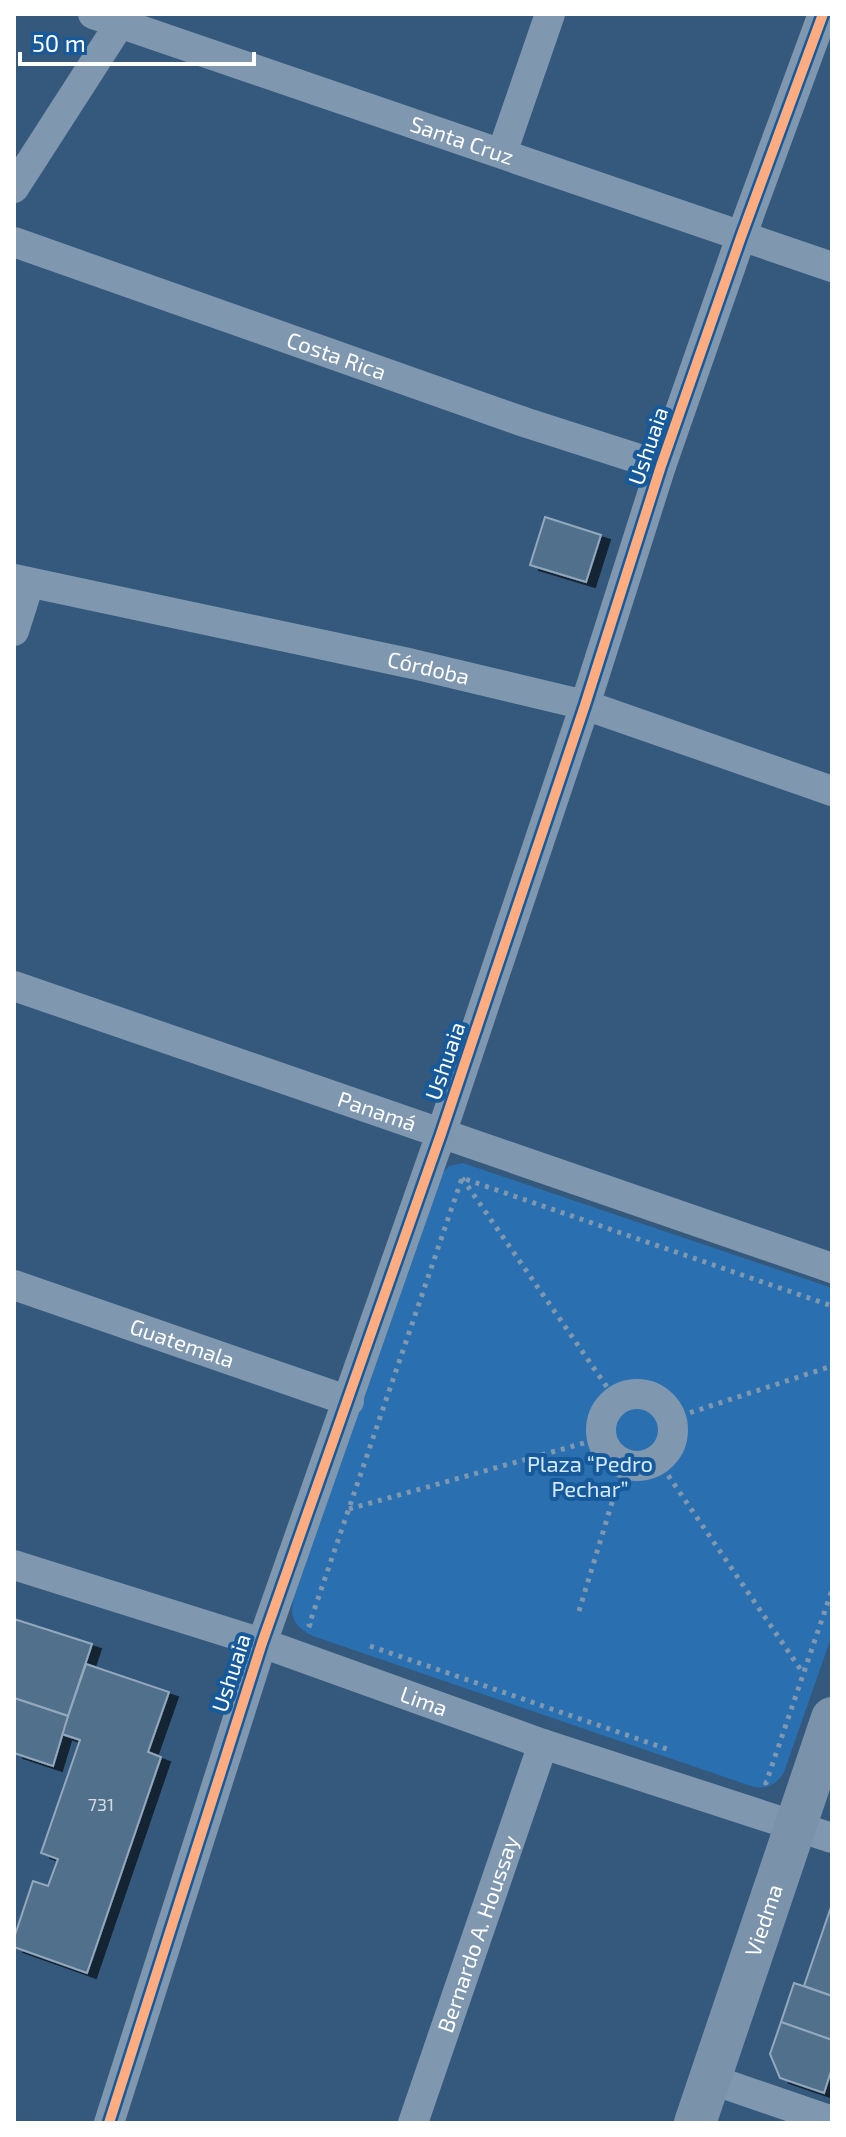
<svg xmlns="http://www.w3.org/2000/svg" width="846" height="2137" viewBox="0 0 846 2137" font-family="'Exo 2',sans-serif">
<defs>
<filter id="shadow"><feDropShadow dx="9" dy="5" stdDeviation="0" flood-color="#0009"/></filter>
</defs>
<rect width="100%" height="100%" fill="#34597d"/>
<path fill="#2a70b1" d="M463 1163 832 1288V1635L784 1772C777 1784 768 1789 754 1787L313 1636C294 1627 289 1617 294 1597L439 1177 449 1166Z"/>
<g fill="#516f8b" stroke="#93a8bc" stroke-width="2" filter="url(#shadow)">
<polygon points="545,517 601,535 586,582 530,565"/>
<polygon points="14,1619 92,1644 68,1716 14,1698"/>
<polygon points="86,1664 169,1692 148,1752 161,1757 87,1973 14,1947 14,1938 33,1881 48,1886 58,1859 41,1853 80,1740 62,1734"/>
<polygon points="14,1698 68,1716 53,1766 14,1753"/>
<polygon points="832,1904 832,1996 804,1986"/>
<polygon points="794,1983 832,1996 832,2040 781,2022"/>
<polygon points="781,2022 832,2040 832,2068 824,2093 780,2078 770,2054"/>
</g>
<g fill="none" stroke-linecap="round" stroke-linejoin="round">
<g stroke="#7f97af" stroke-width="5" stroke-dasharray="4 6" stroke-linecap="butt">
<polyline points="462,1178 616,1400"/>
<polyline points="671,1419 832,1366"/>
<polyline points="657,1459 803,1673"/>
<polyline points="349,1509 602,1438"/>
<polyline points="579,1611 624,1463"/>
<polyline points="312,1626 309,1625 462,1178 832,1306"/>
<polyline points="370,1646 667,1749"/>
<polyline points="764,1782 766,1783 832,1590"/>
</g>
<g stroke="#7f97af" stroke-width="30">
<path id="s1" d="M93 14 832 267"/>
<polyline points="502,153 550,14"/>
<polyline points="14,188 126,14"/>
<path id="s2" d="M14 242 524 422 661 466"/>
<path id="s3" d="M14 579 413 664 585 705 832 791"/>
<polyline points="14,631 29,584"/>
<path id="s4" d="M14 986 832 1268"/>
<path id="s5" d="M14 1285 349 1401"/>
<circle cx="637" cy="1430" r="36"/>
<path id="s6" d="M14 1565 262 1643 543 1744 832 1838"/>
<polyline points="710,2079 832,2121"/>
<polyline points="109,2123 262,1643 441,1134 585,705 661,466 741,237 823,14"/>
<path id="s7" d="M413 2123 543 1744"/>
</g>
<path stroke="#7a93ab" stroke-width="42" id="s8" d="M695 2123 832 1718"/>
<defs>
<polyline id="cycleway" points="109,2123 262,1643 441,1134 585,705 661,466 741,237 823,14"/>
</defs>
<use href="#cycleway" stroke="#165a9b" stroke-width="15"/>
<use href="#cycleway" stroke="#ffac80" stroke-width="10"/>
</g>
<g text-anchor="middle" stroke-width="8" stroke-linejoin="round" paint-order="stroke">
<g font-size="18" fill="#d4dbe2">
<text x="101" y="1811">731</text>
</g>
<g font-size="22" fill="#fff" stroke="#165a9b">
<text dy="8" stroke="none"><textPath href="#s1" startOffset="390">Santa Cruz</textPath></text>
<text dy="8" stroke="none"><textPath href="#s2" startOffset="342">Costa Rica</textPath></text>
<text transform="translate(648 446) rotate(-71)" y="8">Ushuaia</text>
<text dy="8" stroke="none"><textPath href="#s3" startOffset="424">Córdoba</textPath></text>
<text transform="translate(445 1061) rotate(-71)" y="8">Ushuaia</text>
<text dy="8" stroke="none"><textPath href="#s4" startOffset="384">Panamá</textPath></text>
<text dy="8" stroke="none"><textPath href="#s5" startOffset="178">Guatemala</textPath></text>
<text transform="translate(231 1673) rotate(-72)" y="8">Ushuaia</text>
<text dy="8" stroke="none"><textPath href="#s6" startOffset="432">Lima</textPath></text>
<text dy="8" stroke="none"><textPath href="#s8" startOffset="214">Viedma</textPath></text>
<text dy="8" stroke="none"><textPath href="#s7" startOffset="200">Bernardo A. Houssay</textPath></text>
</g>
<g font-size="22" fill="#d3e9fd" stroke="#165a9b">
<text x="590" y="1472">Plaza “Pedro<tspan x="590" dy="25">Pechar”</tspan></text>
</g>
</g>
<rect width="846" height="2137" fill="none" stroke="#ffffff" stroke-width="32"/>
<path d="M20 52v12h234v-12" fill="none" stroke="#ffffff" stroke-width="4"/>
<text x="32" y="52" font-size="24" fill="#ffffff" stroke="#165a9b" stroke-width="6" paint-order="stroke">50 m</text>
</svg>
